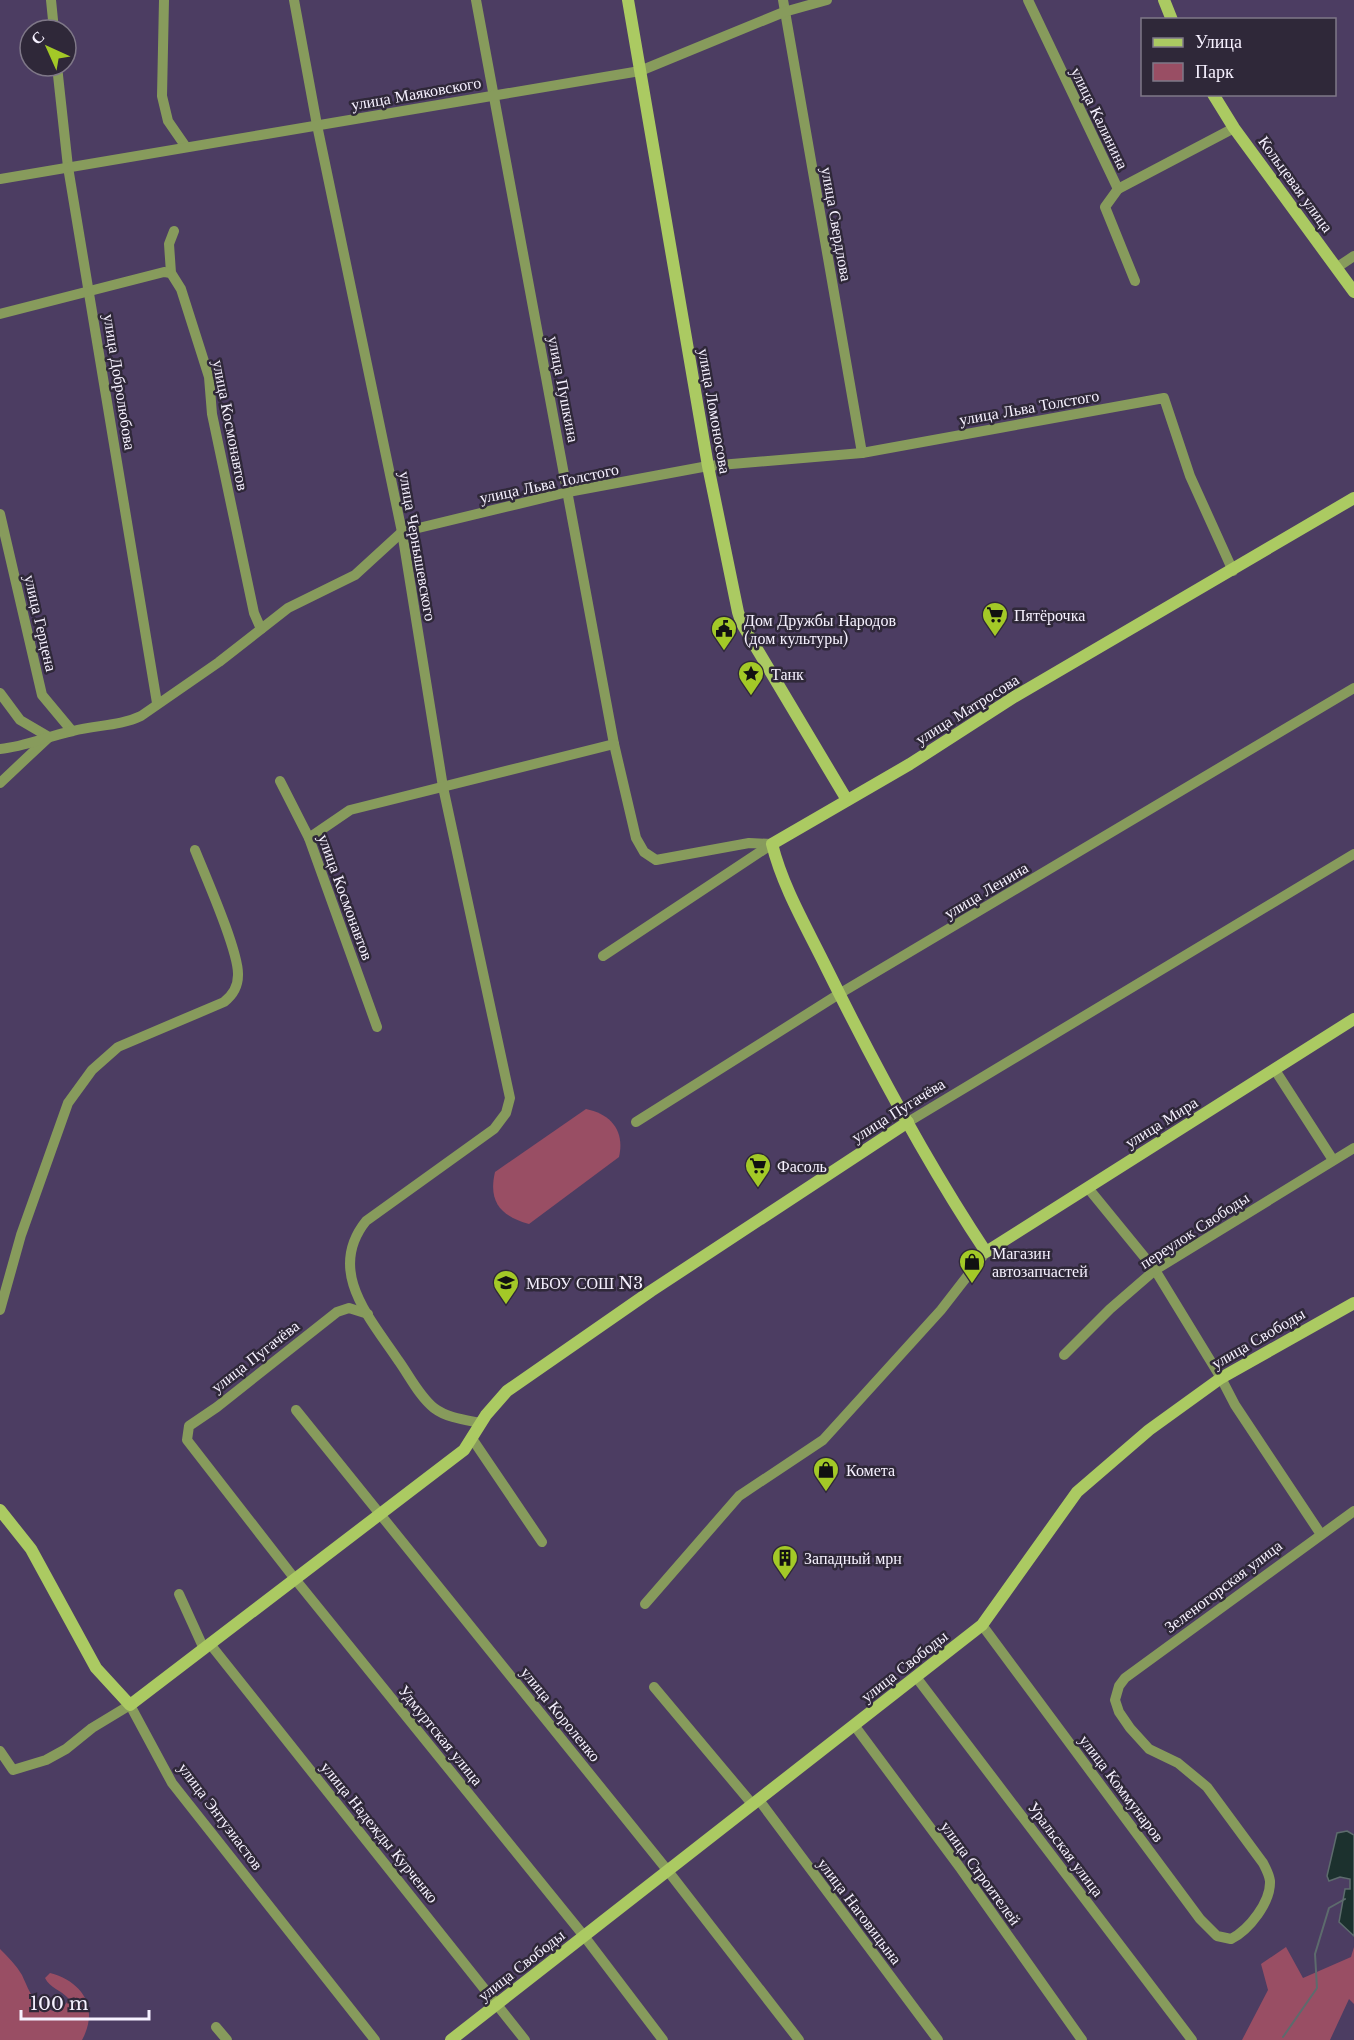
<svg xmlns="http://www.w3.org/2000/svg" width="1354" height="2040" viewBox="0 0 1354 2040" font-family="'Libre Baskerville',serif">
<rect width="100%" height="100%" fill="#4c3d62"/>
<g fill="#994e64">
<path d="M586 1109C611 1114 625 1131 619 1157L529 1224C501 1216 488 1202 495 1172Z"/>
<polygon points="1286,1947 1303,1978 1351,1957 1354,1947 1354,2004 1349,1999 1330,2040 1242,2040 1268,1990 1261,1964"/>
<path d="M0 1949C8 1957 16 1965 22 1975 31 1995 34 2006 57 2012L63 2008 69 1999C61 1990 50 1988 45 1978L50 1973C84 1982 99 2009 82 2040H0Z"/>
</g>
<polygon fill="#1c312e" stroke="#5d6b6d" stroke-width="1.5" points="1347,1831 1354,1835 1354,1936 1339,1922 1345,1889 1350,1889 1350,1879 1340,1877 1329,1881 1327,1876 1337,1833"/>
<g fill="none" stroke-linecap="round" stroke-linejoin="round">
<polyline stroke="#5d6b6d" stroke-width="2" points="1283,2037 1317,1988 1315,1954 1329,1908 1345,1899"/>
<g stroke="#879b5c" stroke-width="10">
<polyline points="51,0 54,30"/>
<polyline points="164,0 162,96 168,121 186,147"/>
<path d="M294 0 317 125 402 532 443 787 510 1098 506 1113 494 1129 366 1221C326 1271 370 1318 398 1360 409 1375 419 1396 434 1408 447 1418 466 1420 481 1423"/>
<polyline points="476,0 614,744 636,838 644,852 656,860 749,843 772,844"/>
<polyline points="783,0 862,453"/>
<polyline points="1028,0 1118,189"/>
<polyline points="57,66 68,167 157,703"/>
<polyline points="0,179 640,71 784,12 827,0"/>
<polyline points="174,231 169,244 171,273 181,289 209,377 212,414 254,613 261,629"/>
<polyline points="1336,268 1354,256"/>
<polyline points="1135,281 1105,207 1118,189 1234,128"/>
<polyline points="0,314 164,272 171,273"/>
<polyline points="0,514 42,695 72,731"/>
<polyline points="0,693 20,720 49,737 0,783"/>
<path d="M0 749C25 747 48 736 73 731 96 725 120 726 141 716L219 662 288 608 355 575 402 532 568 492 708 466 862 453 1164 398 1190 476 1233 571"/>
<polyline points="280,781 309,838 377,1027"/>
<polyline points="309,838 350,810 614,744"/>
<polyline points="603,956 772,844"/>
<polyline points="1275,1070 1333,1160"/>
<polyline points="636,1122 839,994 1354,688"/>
<polyline points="908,1122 1354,854"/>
<polyline points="1088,1188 1155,1270 1221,1378 1235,1405 1320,1533"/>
<path d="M0 1310 21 1235 68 1103 92 1070 118 1047 224 1002C233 995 238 987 238 975 239 952 205 875 195 850"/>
<polyline points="368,1314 349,1308 337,1312 217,1407 189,1426 187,1440 295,1579 584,1936 663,2040"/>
<polyline points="1064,1355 1110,1309 1155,1270 1354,1148"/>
<polyline points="296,1410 668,1871 799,2040"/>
<polyline points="473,1440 542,1542"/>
<polyline points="179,1594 204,1649"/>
<polyline points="645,1604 739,1496 823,1440 941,1310 986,1252"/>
<path d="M982 1625 1200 1919 1217 1936 1231 1939C1249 1930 1271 1902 1270 1881 1269 1874 1266 1869 1263 1863L1207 1787 1178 1763 1149 1749 1130 1728 1119 1712 1115 1700 1119 1686 1125 1678 1354 1511"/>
<polyline points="210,1644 525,2040"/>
<polyline points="916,1677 1192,2040"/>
<polyline points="654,1687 753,1805"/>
<polyline points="854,1725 961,1869 1082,2040"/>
<polyline points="0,1751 13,1770 46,1760 66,1749 92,1728 130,1705 172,1783 375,2040"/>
<polyline points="759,1800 938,2040"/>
<polyline points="216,2027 227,2040"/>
</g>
<g stroke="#abca62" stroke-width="12">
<polyline points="628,0 708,466 738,612 742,624 847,800"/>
<polyline points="1164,0 1172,20"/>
<polyline points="1213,94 1234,128 1354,292"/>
<path d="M1354 498 1014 697 910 764 772 844C783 888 807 928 827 969 875 1066 926 1162 986 1252L1354 1019"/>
<polyline points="0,1510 31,1549 96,1668 130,1705 464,1450 486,1415 507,1391 651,1291 908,1122"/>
<polyline points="451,2040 982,1625 1077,1492 1149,1430 1221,1378 1354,1303"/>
</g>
</g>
<defs>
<symbol id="supermarket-pin" viewBox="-11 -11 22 30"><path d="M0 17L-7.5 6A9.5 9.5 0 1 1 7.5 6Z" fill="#a3c927" stroke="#2f2839"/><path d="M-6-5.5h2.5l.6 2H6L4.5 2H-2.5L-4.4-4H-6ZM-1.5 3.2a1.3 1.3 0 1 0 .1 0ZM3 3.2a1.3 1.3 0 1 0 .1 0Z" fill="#111"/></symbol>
<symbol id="civic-pin" viewBox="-11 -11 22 30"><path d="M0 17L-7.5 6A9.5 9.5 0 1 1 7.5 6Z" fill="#a3c927" stroke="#2f2839"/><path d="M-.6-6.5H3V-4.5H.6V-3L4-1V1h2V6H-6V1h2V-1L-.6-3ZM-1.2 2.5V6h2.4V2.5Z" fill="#111"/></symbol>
<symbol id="sight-pin" viewBox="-11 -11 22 30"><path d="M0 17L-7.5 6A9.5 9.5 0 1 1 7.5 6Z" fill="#a3c927" stroke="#2f2839"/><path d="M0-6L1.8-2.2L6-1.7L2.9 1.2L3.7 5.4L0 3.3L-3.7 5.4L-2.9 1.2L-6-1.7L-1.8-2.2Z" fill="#111"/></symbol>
<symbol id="shop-pin" viewBox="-11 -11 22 30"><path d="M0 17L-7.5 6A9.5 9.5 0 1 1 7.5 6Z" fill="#a3c927" stroke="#2f2839"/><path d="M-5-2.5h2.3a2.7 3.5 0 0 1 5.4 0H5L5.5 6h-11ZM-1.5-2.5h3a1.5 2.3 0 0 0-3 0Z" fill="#111"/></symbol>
<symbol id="school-pin" viewBox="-11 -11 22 30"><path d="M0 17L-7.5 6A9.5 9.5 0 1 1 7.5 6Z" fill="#a3c927" stroke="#2f2839"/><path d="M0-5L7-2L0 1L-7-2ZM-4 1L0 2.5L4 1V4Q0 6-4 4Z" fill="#111"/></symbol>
<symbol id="building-pin" viewBox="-11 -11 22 30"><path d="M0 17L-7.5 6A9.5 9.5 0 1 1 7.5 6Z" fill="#a3c927" stroke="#2f2839"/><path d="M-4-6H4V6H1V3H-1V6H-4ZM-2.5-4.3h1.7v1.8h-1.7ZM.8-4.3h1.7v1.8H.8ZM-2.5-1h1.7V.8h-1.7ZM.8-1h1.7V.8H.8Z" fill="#111"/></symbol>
</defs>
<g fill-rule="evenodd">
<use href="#supermarket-pin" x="980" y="600" width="30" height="40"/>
<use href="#civic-pin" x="709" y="614" width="30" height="40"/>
<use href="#sight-pin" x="736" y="659" width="30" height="40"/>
<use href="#supermarket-pin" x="743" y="1151" width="30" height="40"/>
<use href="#shop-pin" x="957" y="1247" width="30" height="40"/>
<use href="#school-pin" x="491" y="1268" width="30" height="40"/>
<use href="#shop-pin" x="811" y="1455" width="30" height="40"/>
<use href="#building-pin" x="770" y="1543" width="30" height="40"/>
</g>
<g text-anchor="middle" stroke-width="5" stroke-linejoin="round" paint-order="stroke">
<g font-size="16" fill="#f6f1ff" stroke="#2f2839">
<text transform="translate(416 93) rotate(-10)" y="6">улица Маяковского</text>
<text transform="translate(1100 118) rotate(64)" y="6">улица Калинина</text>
<text transform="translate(1296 184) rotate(54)" y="6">Кольцевая улица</text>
<text transform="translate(837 224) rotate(80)" y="6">улица Свердлова</text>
<text transform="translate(120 382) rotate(81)" y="6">улица Добролюбова</text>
<text transform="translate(564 389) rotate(79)" y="6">улица Пушкина</text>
<text transform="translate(1029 407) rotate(-10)" y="6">улица Льва Толстого</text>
<text transform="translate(715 411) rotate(80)" y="6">улица Ломоносова</text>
<text transform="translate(231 425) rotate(79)" y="6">улица Космонавтов</text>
<text transform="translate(549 483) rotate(-12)" y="6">улица Льва Толстого</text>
<text transform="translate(418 546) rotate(80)" y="6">улица Чернышевского</text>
<text transform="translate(41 623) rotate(77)" y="6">улица Герцена</text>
<text transform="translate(967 709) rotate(-32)" y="6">улица Матросова</text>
<text transform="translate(986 890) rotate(-31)" y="6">улица Ленина</text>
<text transform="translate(346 897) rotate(70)" y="6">улица Космонавтов</text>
<text transform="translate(898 1110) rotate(-32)" y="6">улица Пугачёва</text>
<text transform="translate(1161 1122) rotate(-32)" y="6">улица Мира</text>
<text transform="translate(1194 1230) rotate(-33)" y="6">переулок Свободы</text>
<text transform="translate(1258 1338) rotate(-30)" y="6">улица Свободы</text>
<text transform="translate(255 1356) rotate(-38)" y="6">улица Пугачёва</text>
<text transform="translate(1223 1586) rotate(-37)" y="6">Зеленогорская улица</text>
<text transform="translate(904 1666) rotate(-38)" y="6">улица Свободы</text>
<text transform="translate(561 1714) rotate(51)" y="6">улица Короленко</text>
<text transform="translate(441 1735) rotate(51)" y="6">Удмуртская улица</text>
<text transform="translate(1122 1788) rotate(53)" y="6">улица Коммунаров</text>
<text transform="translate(221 1816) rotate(53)" y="6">улица Энтузиастов</text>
<text transform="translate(380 1832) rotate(51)" y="6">улица Надежды Курченко</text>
<text transform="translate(1066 1849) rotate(53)" y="6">Уральская улица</text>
<text transform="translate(981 1873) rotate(54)" y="6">улица Строителей</text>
<text transform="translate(860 1911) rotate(53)" y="6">улица Наговицына</text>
<text transform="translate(521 1965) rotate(-38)" y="6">улица Свободы</text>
</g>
<g font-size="16" fill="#f6f1ff" stroke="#2f2839" text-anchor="start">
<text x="1014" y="621">Пятёрочка</text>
<text x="744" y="626">Дом Дружбы Народов<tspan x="744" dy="18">(дом культуры)</tspan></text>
<text x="771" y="680">Танк</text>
<text x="777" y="1172">Фасоль</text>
<text x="992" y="1259">Магазин<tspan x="992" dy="18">автозапчастей</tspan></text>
<text x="526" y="1289">МБОУ СОШ N3</text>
<text x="846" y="1476">Комета</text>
<text x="804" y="1564">Западный мрн</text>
</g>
</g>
<rect x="1141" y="18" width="195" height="78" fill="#2f2839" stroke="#7f7888" stroke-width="1.5"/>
<rect x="1153" y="38" width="30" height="9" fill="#abca62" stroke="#7f7888" stroke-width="1.5"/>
<text x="1195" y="48" font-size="18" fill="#f6f1ff">Улица</text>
<rect x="1153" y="63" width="30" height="18" fill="#994e64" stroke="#7f7888" stroke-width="1.5"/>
<text x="1195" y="78" font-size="18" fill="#f6f1ff">Парк</text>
<g transform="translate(48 48) rotate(315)"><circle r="28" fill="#2f2839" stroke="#7f7888" stroke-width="1.5"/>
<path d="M0-4.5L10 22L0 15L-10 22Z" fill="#a3c927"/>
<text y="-9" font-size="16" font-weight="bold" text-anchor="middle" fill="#f6f1ff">С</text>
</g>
<path d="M21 2010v9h128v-9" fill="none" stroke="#f6f1ff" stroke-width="3"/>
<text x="30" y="2010" font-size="18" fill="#f6f1ff" stroke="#2f2839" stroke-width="4.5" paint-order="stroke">100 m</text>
</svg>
